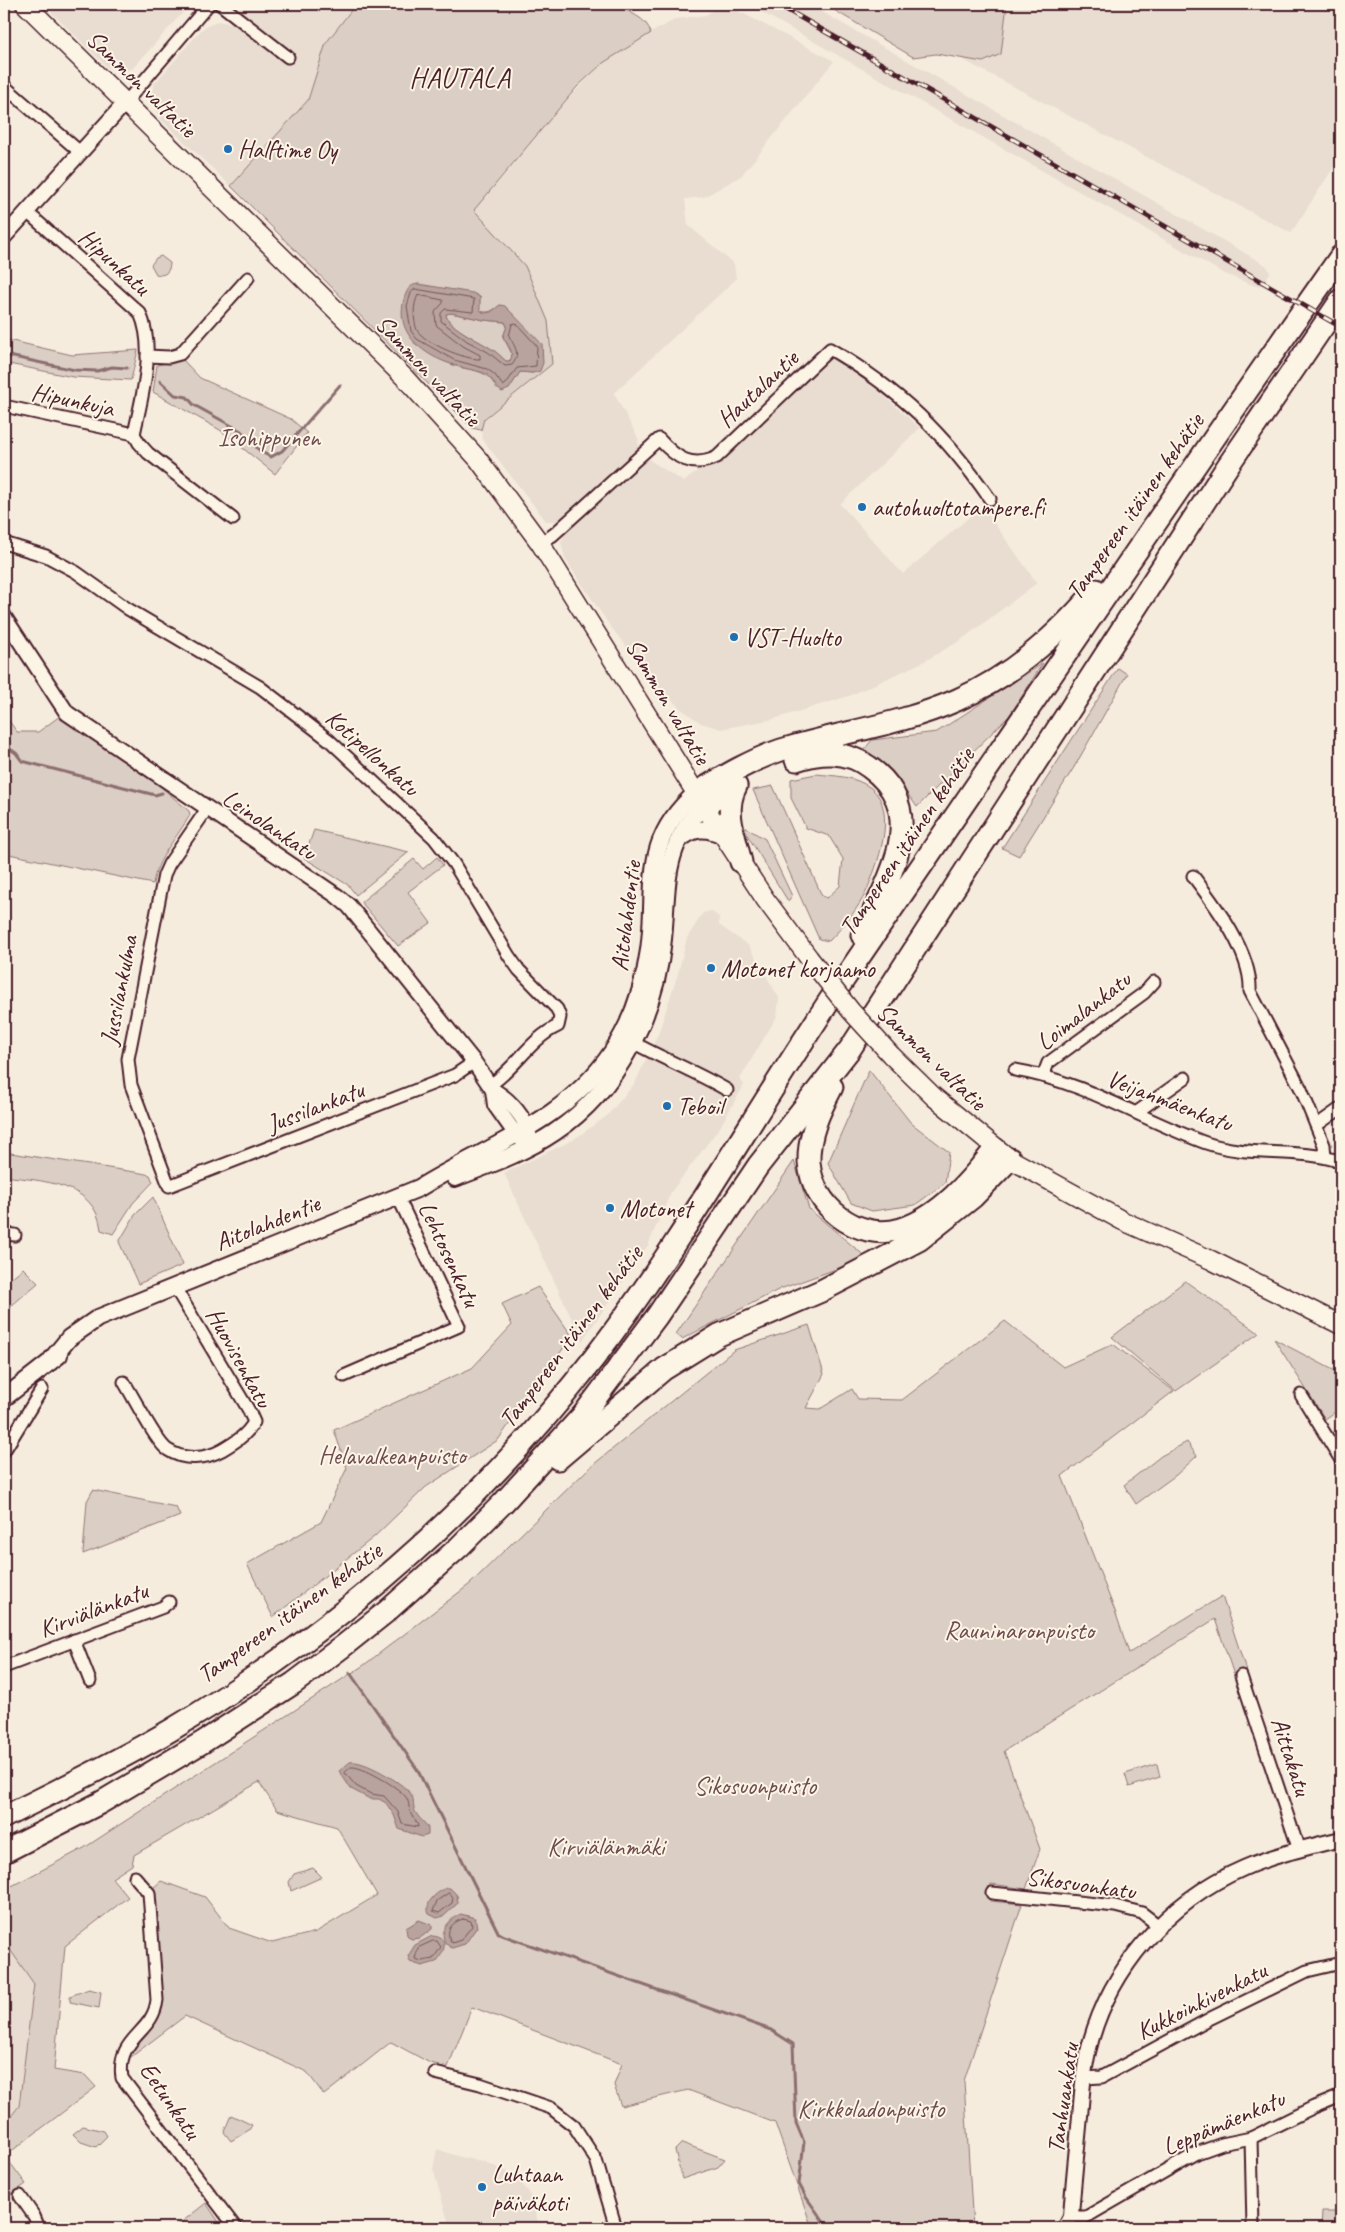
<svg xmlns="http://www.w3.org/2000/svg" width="1345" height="2232" viewBox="0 0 1345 2232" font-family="Caveat,sans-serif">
<rect width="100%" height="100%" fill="#f5ecde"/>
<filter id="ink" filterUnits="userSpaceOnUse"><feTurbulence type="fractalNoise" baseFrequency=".02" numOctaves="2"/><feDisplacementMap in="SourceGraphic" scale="10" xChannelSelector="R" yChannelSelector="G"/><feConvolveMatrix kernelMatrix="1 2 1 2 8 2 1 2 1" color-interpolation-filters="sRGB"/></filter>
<g filter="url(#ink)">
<g fill="#e8ddd0">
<polygon points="43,4 186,4 185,10 133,68 123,71 107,67"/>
<polygon points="243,4 356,4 326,43 308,100 231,186 160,119 152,102 153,85 202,29 217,21 229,23"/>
<polygon points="721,4 725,4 834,61 741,176 704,197 685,199 688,225 734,264 736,279 614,393 638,438 639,448 557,521 546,521 483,440 481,430 484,420 552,364 473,210 504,176 556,111 603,63 632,43 676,19 706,15"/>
<polygon points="747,4 808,4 1238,249 1267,266 1270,273 1262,285 1255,286 1225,274"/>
<polygon points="857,4 1341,4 1341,156 1291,233"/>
<polygon points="830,355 874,387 920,428 840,504 903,574 982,506 1037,583 961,640 923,662 849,696 774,719 721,729 701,723 680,708 657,686 608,623 565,559 561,542 567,529 648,459 684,482"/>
<polygon points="711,911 719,917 719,925 749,946 779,998 777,1016 740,1079 744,1085 720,1127 671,1192 648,1245 582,1341 504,1173 573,1140 607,1116 635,1083 658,1034 677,977 687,938 703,913"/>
<polygon points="4,1941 34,1984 19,2106 4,2125"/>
<polygon points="437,2149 460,2157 485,2162 513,2174 529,2192 540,2228 450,2228 433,2169"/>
</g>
<g fill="#dbcec4" stroke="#927678" fill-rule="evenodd">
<path d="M356 4H617C629 14 646 16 651 33L603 63 577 87 474 210 525 266 548 321 552 364 484 419 481 430 472 428 231 186 308 100 326 43ZM418 284 480 297 479 310C488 315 493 310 500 305L533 373 520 372 509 389H497C485 366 472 373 451 364 438 359 426 351 414 343Z"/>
<polygon points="824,4 1007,4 1001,54 983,62 936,54 913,57"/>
<path d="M161 256 170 263C170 272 164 277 156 274L151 265 156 258Z"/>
<path d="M451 313 484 320 504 322 507 326 503 337 513 356 509 361H506C501 357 496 351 490 348 480 341 446 326 446 314Z"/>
<polygon points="4,339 72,355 138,350 131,380 73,377 4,363"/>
<polygon points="183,360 200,378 291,419 307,433 275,474 220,430 153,392 157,365"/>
<polygon points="1043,663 1010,715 917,807 890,769 863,751 872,740 937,732"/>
<polygon points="1118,668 1127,674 1076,764 1019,856 1002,848"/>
<path d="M4 714 17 732H38L60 716 161 787 189 811 190 815C177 838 157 857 153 884L4 853Z"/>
<path d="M816 774C836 776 854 776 871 788 899 810 877 866 866 892 858 909 842 928 829 941L819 939 753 790 773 786 822 896 827 898 840 886 843 859 829 836 806 828 791 798V779Z"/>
<polygon points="741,825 765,839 792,896 788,901"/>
<polygon points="314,830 409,852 356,895 348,885 304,858"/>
<polygon points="437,857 443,865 408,892 431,923 398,946 361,902 414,859 423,869"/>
<polygon points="869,1070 911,1123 949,1152 945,1183 915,1205 872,1211 851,1203 828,1163"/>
<path d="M4 1152 141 1173 150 1175 153 1182 133 1203 113 1234 101 1230C96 1182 41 1181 4 1176Z"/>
<polygon points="794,1161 809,1209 867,1258 780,1289 682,1339 676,1334"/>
<polygon points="153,1197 183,1265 138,1284 119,1242 135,1215"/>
<polygon points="23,1268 38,1283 4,1312 4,1284"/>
<polygon points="1185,1281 1259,1333 1176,1391 1112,1337"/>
<polygon points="538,1287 572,1336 498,1440 426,1487 374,1537 273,1617 247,1564 321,1522 347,1468 334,1430 472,1368 512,1325 502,1304"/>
<polygon points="1005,1321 1063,1367 1113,1344 1174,1391 1062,1476 1115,1611 1129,1653 1222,1596 1247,1673 1235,1678 1215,1619 1004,1751 1040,1849 1026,1889 991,1884 990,1901 1022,1904 964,2081 973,2228 812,2228 775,2123 688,2090 621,2106 614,2085 622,2064 472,2007 448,2067 430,2063 391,2042 324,2095 307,2072 185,2016 127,2060 128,2051 161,2012 153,1888 161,1881 205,1897 229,1928 272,1943 316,1932 377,1895 337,1827 277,1810 259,1782 134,1855 132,1865 112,1878 128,1897 65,1946 54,2070 85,2075 96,2087 5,2156 26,2184 5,2199 4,2125 19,2106 34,1984 4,1941 4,1890 84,1848 364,1665 470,1584 588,1469 734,1350 809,1325 824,1374 806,1408 820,1409 852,1389 858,1399 902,1400"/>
<polygon points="1274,1339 1341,1374 1341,1408 1325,1419"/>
<polygon points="1187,1442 1197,1456 1176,1475 1136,1504 1124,1485 1161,1456"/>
<polygon points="93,1490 176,1507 180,1516 83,1554 87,1501"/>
<polygon points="1157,1764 1160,1777 1129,1787 1125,1774"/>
<polygon points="313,1868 322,1877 291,1891 289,1882 294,1874"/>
<polygon points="89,1989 101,1992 99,2008 70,2002 70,1996"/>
<polygon points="231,2115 252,2125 249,2130 231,2141 224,2132"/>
<polygon points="83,2126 104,2131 107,2136 96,2147 81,2142 73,2134"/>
<polygon points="682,2143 725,2159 718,2167 682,2179 675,2150"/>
<polygon points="206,2203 223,2228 174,2228"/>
<polygon points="1322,2212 1341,2212 1341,2228 1321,2228"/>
</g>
<g fill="#b8a39e" stroke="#8c6e70" fill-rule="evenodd">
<path d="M418 284 473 293 480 297V310L484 313 491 312 500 305 505 306 542 344 543 363 540 371 533 373 520 372 509 389 502 392C494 387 493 377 484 373 474 369 463 369 454 365 424 356 394 334 404 299 407 290 409 285 418 284ZM451 313 484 320 505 322 507 326 503 337C508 345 515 352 510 361H506C501 357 496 351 490 348 480 341 446 326 446 314Z"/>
<path d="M350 1762C363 1759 403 1783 411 1794 415 1800 412 1807 416 1813 419 1819 425 1822 428 1828V1835L422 1837 399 1829 394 1815 386 1803 379 1799H370L351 1789 339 1771Z"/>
<path d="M446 1888H450L457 1895 458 1903 444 1916 437 1918 429 1914C424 1902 436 1893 446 1888Z"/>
<path d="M461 1914 475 1918 477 1927 465 1944 452 1948C434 1939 447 1919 461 1914Z"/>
<polygon points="419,1920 432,1925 432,1929 420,1938 411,1939 407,1935 406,1928"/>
<path d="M432 1936C451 1937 444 1953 436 1962L422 1966 410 1962 408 1956 415 1945Z"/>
</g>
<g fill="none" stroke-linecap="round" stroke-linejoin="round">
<g stroke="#765459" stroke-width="1">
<path d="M415 289 474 299 473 312 445 309 441 313V321L467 341 488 352 505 366 512 365C521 354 515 347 509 336L512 324 516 323 537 346 536 366 517 368 506 384 503 386 495 375 487 369 454 360 417 339 411 331 407 306 411 293Z"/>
<path d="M418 295 443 300V303L435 312 436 325 463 346 480 355V359C466 360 424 343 417 330 413 320 413 304 418 295Z"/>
<path d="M351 1767C361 1765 398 1787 405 1796 410 1801 408 1808 411 1814 413 1819 418 1822 418 1827L402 1824 398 1812 384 1796 371 1794 356 1786 345 1773Z"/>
<polygon points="449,1893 453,1898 452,1903 439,1913 433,1911 437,1901"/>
<path d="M463 1919 471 1921 472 1926 461 1940 452 1943C444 1932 451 1922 463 1919Z"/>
<polygon points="433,1941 437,1941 441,1947 433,1959 422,1961 415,1959 418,1948"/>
</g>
<g stroke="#8c6e70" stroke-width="3">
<polyline points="4,355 75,370 97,371 112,367 127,368"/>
<polyline points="160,381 175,395 187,397 194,405 241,431 261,452 271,457 282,451 340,385"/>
<polyline points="4,745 16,753 22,761 155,795 162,793"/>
<polyline points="350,1673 417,1769 499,1934 771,2030 793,2044 796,2123 804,2142 799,2184 806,2197 828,2228"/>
</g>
<defs>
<g id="minor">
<polyline points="220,4 288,57"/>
<polyline points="4,86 80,152"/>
<polyline points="126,102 209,4"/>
<path d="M27 212 140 313C156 350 142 396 134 434L139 443 148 453 233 519"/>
<polyline points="147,356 169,357 180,354 248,278"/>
<polyline points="4,406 134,434"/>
<path d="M4 543 46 556 76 572 128 609 260 687 329 740 434 838 454 864 509 956 519 970 557 1009 560 1017 558 1026C530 1039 515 1069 490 1085"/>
<path d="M540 543 553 535 659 439C676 458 692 469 717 457L830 349C899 389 945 434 990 499"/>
<polyline points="207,809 169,864 164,875 128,1059 131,1085 169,1186 455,1075 474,1062"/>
<path d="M1193 876C1215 905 1252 953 1250 991L1301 1089 1324 1145 1325 1157"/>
<path d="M627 1039C660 1058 695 1071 727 1090"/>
<path d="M1015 1070C1083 1081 1142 1120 1206 1143 1250 1158 1298 1147 1341 1162"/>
<polyline points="1043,1076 1048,1063 1144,993 1154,982"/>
<polyline points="1137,1112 1185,1078"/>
<polyline points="1317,1125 1341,1108"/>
<polyline points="4,1234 15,1235"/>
<polyline points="344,1376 459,1326 398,1197"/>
<path d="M124 1382C133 1396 157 1444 168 1450 184 1461 206 1459 222 1450 234 1443 247 1435 254 1422L248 1409 174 1286"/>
<polyline points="1301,1395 1341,1460"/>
<polyline points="4,1451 42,1389"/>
<polyline points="74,1640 90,1681"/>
<polyline points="4,1667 163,1607 169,1602"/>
<polyline points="1241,1676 1299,1850"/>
<path d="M135 1877 149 1893 157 2000C153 2035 116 2036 122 2078L236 2228"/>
<polyline points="992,1893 1115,1906 1142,1913 1159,1926"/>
<polyline points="435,2073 480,2084 551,2108 574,2126 596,2160 616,2228"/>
<polyline points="1084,2078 1102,2077 1211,2018 1307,1971 1341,1963"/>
<polyline points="1251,2138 1253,2228"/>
<polyline points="20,2196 34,2216 39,2228"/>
<polyline points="1071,2217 1086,2217 1197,2153 1222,2144 1251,2138 1314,2107 1341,2096"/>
</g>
<g id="tertiary">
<polyline points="4,237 126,102"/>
<polyline points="4,617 67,713 337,896 349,906 474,1062 493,1090 495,1105 517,1136 531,1146"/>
<path d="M493 1090C509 1099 527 1119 530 1138"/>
<path d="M1065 2228 1071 2217C1073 2183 1077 2149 1080 2116 1082 2095 1083 2072 1088 2052 1107 1971 1167 1901 1244 1868 1274 1855 1309 1847 1341 1839"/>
</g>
<g id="secondary">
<path d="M679 840C694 827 706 827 723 835"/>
<path d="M455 1178C489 1165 524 1153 555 1132 618 1090 656 1013 663 939 668 886 662 846 704 806"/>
<path d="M51 1360 69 1338 98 1318 419 1188C488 1145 564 1123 612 1052 632 1022 644 986 649 950 658 886 639 843 696 793"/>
<polyline points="4,1398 59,1355"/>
</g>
<g id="primary">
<polyline points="25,4 405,378 478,459 540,543 704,806 765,899 809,958"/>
<polyline points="891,1055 934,1097 1010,1159 1123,1221 1211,1260 1341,1325"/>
</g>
<g id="motorway">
<path d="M796 760C821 752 846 750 869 767 933 812 886 883 862 935"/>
<path d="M736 786C723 810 735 837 741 862"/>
<path d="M696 793C723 777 751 760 781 750 839 732 901 725 957 700 1012 676 1057 636 1096 590"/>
<polyline points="704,806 736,786"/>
<path d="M832 1087C820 1110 808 1135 809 1162 812 1206 857 1242 901 1229 940 1217 971 1180 995 1149"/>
<polyline points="558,1459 664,1369 719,1335 821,1291 919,1240 973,1197 1010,1159"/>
<path d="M4 1817C60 1789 117 1762 171 1730 334 1633 478 1508 594 1358 685 1239 758 1106 842 982 1008 740 1172 496 1341 256"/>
<polyline points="4,1852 100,1803 203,1742 294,1683 342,1647 386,1612 459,1547 503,1503 583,1415 657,1316 758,1166 850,1049 1227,467 1341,300"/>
</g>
</defs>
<use href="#minor" stroke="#4a1f2b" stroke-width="15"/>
<use href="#tertiary" stroke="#4a1f2b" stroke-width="18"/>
<use href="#secondary" stroke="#4a1f2b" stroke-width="20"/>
<use href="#primary" stroke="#4a1f2b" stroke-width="21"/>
<use href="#motorway" stroke="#4a1f2b" stroke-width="25"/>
<use href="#minor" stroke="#fcf5e5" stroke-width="11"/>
<use href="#tertiary" stroke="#fcf5e5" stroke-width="14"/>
<use href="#secondary" stroke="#fcf5e5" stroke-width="16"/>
<use href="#primary" stroke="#fcf5e5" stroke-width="18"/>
<use href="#motorway" stroke="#fcf5e5" stroke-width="21"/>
<defs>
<polyline id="rail" points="777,4 1341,327"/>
</defs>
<use href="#rail" stroke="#4a1f2b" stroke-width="5"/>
<use href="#rail" stroke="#fcf5e5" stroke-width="3" stroke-dasharray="9" stroke-linecap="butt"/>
<defs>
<polyline id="primary-bridge" points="809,958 851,1011 891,1055"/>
</defs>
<use href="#primary-bridge" stroke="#4a1f2b" stroke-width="21" stroke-linecap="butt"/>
<use href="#primary-bridge" stroke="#fcf5e5" stroke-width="18"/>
</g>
</g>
<g fill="#1f6fb2" stroke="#fcf5e5" stroke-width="2">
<circle cx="228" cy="149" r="5"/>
<circle cx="862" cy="507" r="5"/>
<circle cx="734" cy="637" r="5"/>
<circle cx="711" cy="968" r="5"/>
<circle cx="667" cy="1106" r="5"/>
<circle cx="610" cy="1208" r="5"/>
<circle cx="482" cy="2187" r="5"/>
</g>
<g text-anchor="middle" stroke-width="4" stroke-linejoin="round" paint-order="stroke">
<g font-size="25" fill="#4a1f2b" stroke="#fcf5e5">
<text transform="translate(142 83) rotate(44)" y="9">Sammon valtatie</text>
<text transform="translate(115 261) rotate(42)" y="9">Hipunkatu</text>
<text transform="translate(429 370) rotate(47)" y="9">Sammon valtatie</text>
<text transform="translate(757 388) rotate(-43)" y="9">Hautalantie</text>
<text transform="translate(73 399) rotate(12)" y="9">Hipunkuja</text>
<text transform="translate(1134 506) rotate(-55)" y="9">Tampereen itäinen kehätie</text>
<text transform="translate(669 701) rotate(59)" y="9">Sammon valtatie</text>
<text transform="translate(373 752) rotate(42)" y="9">Kotipellonkatu</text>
<text transform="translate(270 824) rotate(34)" y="9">Leinolankatu</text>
<text transform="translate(906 841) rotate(-56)" y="9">Tampereen itäinen kehätie</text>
<text transform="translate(625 916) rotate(-83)" y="9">Aitolahdentie</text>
<text transform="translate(118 990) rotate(-79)" y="9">Jussilankulma</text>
<text transform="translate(1083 1010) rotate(-38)" y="9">Loimalankatu</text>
<text transform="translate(932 1056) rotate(44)" y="9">Sammon valtatie</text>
<text transform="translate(1170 1100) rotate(21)" y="9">Veijanmäenkatu</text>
<text transform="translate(315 1106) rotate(-21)" y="9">Jussilankatu</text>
<text transform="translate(267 1222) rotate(-22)" y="9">Aitolahdentie</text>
<text transform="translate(450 1254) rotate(65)" y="9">Lehtosenkatu</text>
<text transform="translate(570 1336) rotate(-53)" y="9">Tampereen itäinen kehätie</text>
<text transform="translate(240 1357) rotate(61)" y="9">Huovisenkatu</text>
<text transform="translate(93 1609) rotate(-21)" y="9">Kirviälänkatu</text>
<text transform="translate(289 1612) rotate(-36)" y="9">Tampereen itäinen kehätie</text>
<text transform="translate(1292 1756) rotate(72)" y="9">Aittakatu</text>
<text transform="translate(1081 1883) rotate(8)" y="9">Sikosuonkatu</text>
<text transform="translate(1201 2000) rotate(-27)" y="9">Kukkoinkivenkatu</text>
<text transform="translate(1062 2098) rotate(-82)" y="9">Tanhuankatu</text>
<text transform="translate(171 2100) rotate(55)" y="9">Eetunkatu</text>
<text transform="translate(1223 2122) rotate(-23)" y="9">Leppämäenkatu</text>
</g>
<g font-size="25" fill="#4a1f2b" stroke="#fcf5e5" text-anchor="start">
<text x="238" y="158">Halftime Oy</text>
<text x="872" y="516">autohuoltotampere.fi</text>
<text x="744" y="646">VST-Huolto</text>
<text x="721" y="977">Motonet korjaamo</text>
<text x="677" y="1115">Teboil</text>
<text x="620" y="1217">Motonet</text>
<text x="492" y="2182">Luhtaan<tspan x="492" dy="29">päiväkoti</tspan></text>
</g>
<g font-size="25" fill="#6e4b51" stroke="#fcf5e5">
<text x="269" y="446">Isohippunen</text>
<text x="392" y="1464">Helavalkeanpuisto</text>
<text x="1019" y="1639">Rauninaronpuisto</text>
<text x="755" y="1794">Sikosuonpuisto</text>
<text x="606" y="1855">Kirviälänmäki</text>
<text x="871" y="2117">Kirkkoladonpuisto</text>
</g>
<g font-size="28" letter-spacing="1" fill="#4a1f2b" stroke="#fcf5e5">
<text x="460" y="87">HAUTALA</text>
</g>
</g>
<rect width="1345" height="2232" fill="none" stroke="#fcf5e5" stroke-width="20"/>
<rect x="10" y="10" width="1325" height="2212" fill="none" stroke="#4a1f2b" stroke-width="2" filter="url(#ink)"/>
</svg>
